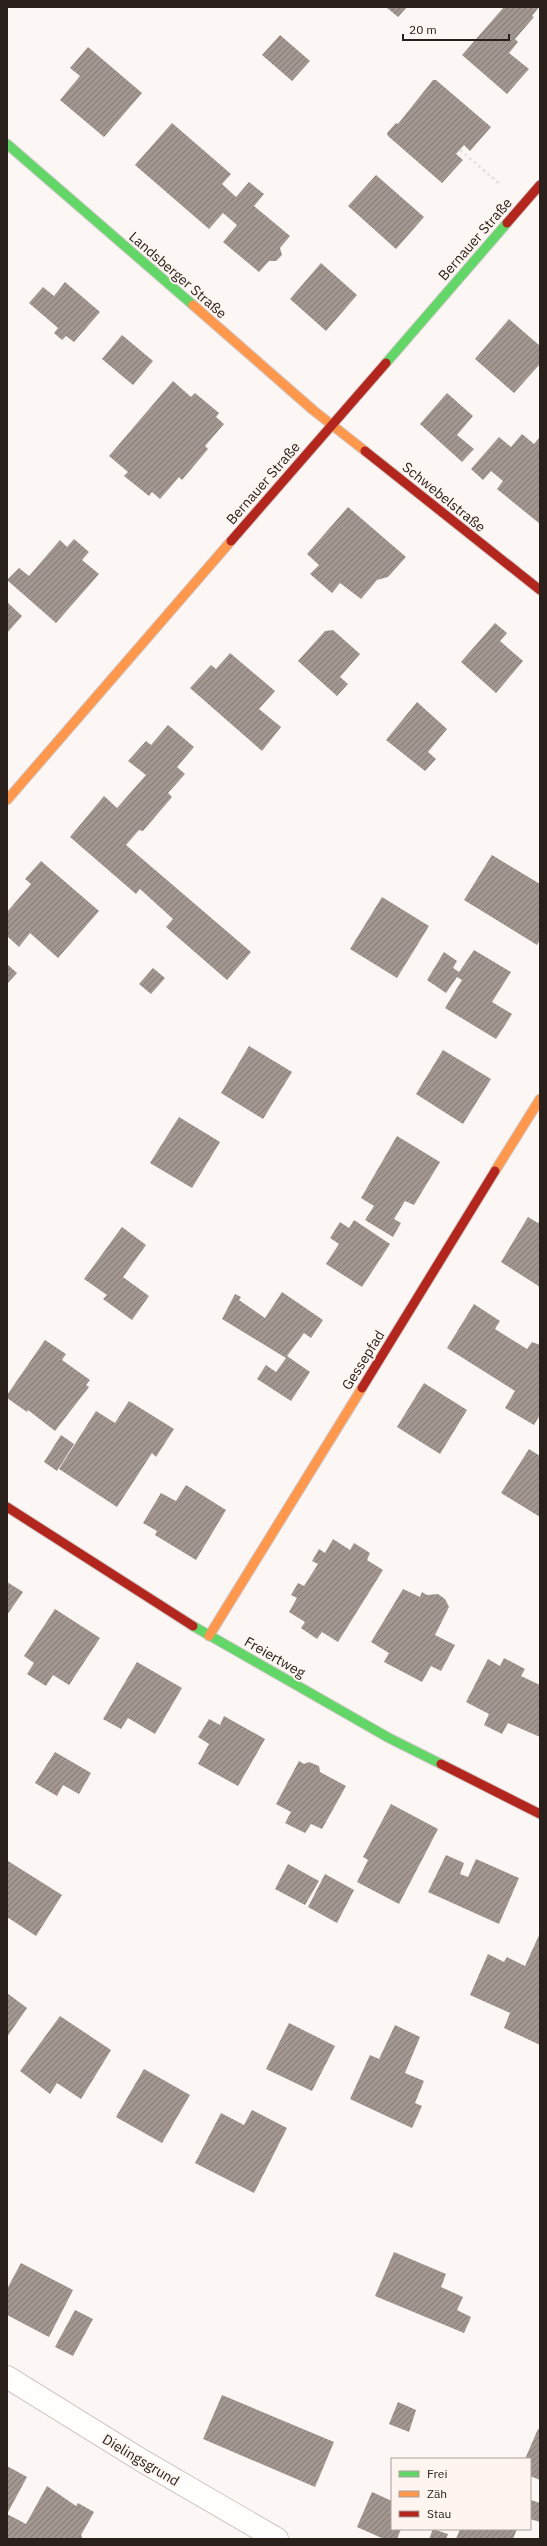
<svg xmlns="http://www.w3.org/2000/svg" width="547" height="2546" viewBox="0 0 547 2546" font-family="'IBM Plex Sans',sans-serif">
<defs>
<pattern id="building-hatch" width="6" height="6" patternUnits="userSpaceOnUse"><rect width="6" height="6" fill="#a29690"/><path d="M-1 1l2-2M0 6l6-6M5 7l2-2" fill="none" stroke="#847a75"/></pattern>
</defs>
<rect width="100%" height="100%" fill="#fcf6f4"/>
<g fill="url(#building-hatch)">
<polygon points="386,7 407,7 398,17"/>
<polygon points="504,7 539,7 532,16 534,17 515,39 518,42 509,53 529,69 507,94 462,55"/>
<polygon points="280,35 310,61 292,81 262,55"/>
<polygon points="88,47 142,93 104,137 60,100 80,76 70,68"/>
<polygon points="433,80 436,80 491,127 470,151 464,145 456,154 463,160 442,183 388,136 387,133 396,123 398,124"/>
<polygon points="172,123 231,174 222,184 236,197 249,182 264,194 254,206 290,236 280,248 282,255 276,261 269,261 259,272 223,242 237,225 223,213 209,229 135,165"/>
<polygon points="376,175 424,217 396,249 348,206"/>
<polygon points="321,263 357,295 326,331 290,299"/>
<polygon points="65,282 100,312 74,342 66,336 62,340 54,333 58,328 29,303 43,287 54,296"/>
<polygon points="509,319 540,346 540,364 514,393 475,359"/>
<polygon points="122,335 153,361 133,385 102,359"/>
<polygon points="173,381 191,397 195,393 219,413 216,417 224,424 205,446 208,449 182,480 179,477 160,499 152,492 149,496 124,476 128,472 109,456"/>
<polygon points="447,393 473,416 457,435 474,449 462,462 420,424"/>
<polygon points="522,434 534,444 540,437 540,524 497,489 503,481 491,471 483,480 471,469 499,437 511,447"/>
<polygon points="348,507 406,557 388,577 377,580 361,599 340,583 332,593 310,574 319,565 307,554"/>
<polygon points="74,539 89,552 82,560 99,574 56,623 7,580 19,568 29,576 60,540 67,547"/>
<polygon points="7,602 22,616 7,633"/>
<polygon points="495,623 507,633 500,641 523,661 496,693 461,662"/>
<polygon points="333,630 360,654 340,677 348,684 337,696 298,661 325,631"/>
<polygon points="230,653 275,691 259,709 281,727 262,751 190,688 211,665 216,669"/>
<polygon points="417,702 447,729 428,752 436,759 425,771 386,740"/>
<polygon points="168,725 194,747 177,767 185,774 168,793 172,797 143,831 139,830 126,845 251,952 227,980 166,927 173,919 140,889 136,894 70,837 104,796 117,808 146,775 128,761 146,741 151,745"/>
<polygon points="492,855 540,884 540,940 537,945 464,900"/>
<polygon points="41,861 99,911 58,958 30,933 19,947 7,936 7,912 31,884 25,879"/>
<polygon points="382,897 429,926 397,978 350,949"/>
<polygon points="474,950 511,972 492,1002 512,1014 496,1039 445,1008 462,980 457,977 446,993 427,980 444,952 457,961 453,968 459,972"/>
<polygon points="7,964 17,973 7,984"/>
<polygon points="153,968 165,978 151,994 139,984"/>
<polygon points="249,1046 292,1072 263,1119 221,1093"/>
<polygon points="443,1050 491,1079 463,1124 416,1094"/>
<polygon points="179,1117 220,1142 192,1188 150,1163"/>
<polygon points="397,1136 440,1162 414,1205 405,1201 394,1219 401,1223 393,1237 365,1220 374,1206 361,1198"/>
<polygon points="528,1217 538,1223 540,1220 540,1287 501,1262"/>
<polygon points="354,1220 390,1244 362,1287 326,1264 339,1244 330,1238 340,1222 349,1228"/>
<polygon points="122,1227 146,1245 123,1277 149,1296 132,1320 103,1299 107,1295 84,1279"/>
<polygon points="282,1292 323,1320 311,1338 304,1333 287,1356 310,1372 291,1401 257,1379 266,1365 276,1372 286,1358 222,1319 235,1294 241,1297 239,1300 265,1318"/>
<polygon points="474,1304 500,1321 495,1329 527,1349 532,1342 540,1345 540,1415 534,1425 505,1408 515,1391 447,1348"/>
<polygon points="45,1340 66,1354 62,1360 90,1380 86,1385 89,1387 55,1431 28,1410 27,1412 7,1398 7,1395"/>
<polygon points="424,1383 467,1410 440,1454 397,1427"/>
<polygon points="129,1401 174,1429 156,1457 152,1453 117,1507 59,1469 96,1411 115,1423"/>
<polygon points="61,1435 74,1444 57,1471 44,1462"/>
<polygon points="529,1449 540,1456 540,1517 501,1493"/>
<polygon points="186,1485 226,1510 196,1560 155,1535 157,1531 143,1523 161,1493 176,1501"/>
<polygon points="333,1539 350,1550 354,1543 370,1553 367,1560 383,1570 338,1642 322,1632 317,1639 301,1628 305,1622 289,1612 297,1598 291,1595 298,1583 304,1586 318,1564 312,1561 319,1549 325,1553"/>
<polygon points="7,1582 23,1592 7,1615"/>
<polygon points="403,1589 420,1597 422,1592 427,1595 438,1594 445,1599 449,1607 435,1635 455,1645 441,1671 431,1666 422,1682 384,1662 389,1653 371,1642"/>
<polygon points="55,1609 100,1638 69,1685 53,1675 46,1686 27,1674 34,1663 24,1656"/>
<polygon points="504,1658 525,1669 521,1676 540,1685 540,1737 508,1723 502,1734 484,1725 489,1714 466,1702 488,1659 500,1666"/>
<polygon points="137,1662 182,1688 155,1734 128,1718 121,1729 103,1719"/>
<polygon points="224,1716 265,1739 238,1786 198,1764 209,1744 198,1737 209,1719 220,1725"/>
<polygon points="55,1752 91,1773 79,1794 63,1785 57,1796 35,1783"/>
<polygon points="299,1761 304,1764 309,1762 319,1766 320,1772 346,1786 322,1829 311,1824 305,1833 285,1823 291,1812 276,1804"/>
<polygon points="391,1804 438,1829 399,1904 357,1882 368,1860 363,1857"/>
<polygon points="446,1855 464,1863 460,1874 468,1877 476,1859 519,1878 499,1924 428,1892"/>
<polygon points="8,1861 62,1895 36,1936 7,1917"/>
<polygon points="288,1864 319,1881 305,1905 275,1889"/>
<polygon points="325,1874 354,1890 337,1923 308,1907"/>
<polygon points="540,1933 540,2045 504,2028 510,2013 470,1995 488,1954 504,1962 507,1957 525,1966"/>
<polygon points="7,1993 27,2008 7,2037"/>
<polygon points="60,2016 111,2050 81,2099 57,2083 50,2094 20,2071"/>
<polygon points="289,2023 335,2046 312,2091 266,2069"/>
<polygon points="395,2025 420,2037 405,2073 424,2081 415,2103 422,2106 412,2128 350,2099 370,2055 379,2059"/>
<polygon points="144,2069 190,2095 162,2143 116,2117"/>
<polygon points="252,2110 287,2128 254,2193 195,2163 221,2113 244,2125"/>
<polygon points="394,2252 446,2274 441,2287 463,2297 457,2310 471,2317 464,2333 375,2296"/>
<polygon points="21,2263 73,2290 49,2337 7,2315 7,2289"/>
<polygon points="75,2310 93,2319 73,2356 55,2347"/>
<polygon points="222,2395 334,2442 315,2487 203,2439"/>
<polygon points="398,2402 416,2410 409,2432 389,2424"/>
<polygon points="538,2429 540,2430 540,2480 530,2476 530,2459 525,2459"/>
<polygon points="7,2466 27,2477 7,2514"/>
<polygon points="47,2486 76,2506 78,2503 94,2512 81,2535 83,2539 7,2539 7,2514 26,2524"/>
<polygon points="372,2492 392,2501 392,2529 401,2529 397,2539 384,2539 357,2527"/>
<polygon points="531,2500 540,2503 540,2522 530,2519"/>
<polygon points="433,2529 448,2534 446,2539 429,2539"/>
<polygon points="460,2529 517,2529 513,2539 456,2539"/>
</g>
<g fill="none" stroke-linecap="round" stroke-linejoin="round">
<defs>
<polyline id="street" points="7,2377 141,2460 277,2539"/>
<g id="fast">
<polyline points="7,144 193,305"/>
<polyline points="386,363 507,223"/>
<polyline points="193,1626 389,1738 441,1764"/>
</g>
<g id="slow">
<polyline points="193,305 313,410 365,451"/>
<polyline points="7,800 231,541"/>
<polyline points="495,1171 540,1099"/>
<polyline points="209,1636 362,1388"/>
</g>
<g id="jam">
<polyline points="507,223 540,185"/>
<polyline points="365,451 540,590"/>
<polyline points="231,541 386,363"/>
<polyline points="362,1388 495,1171"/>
<polyline points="7,1507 193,1626"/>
<polyline points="441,1764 540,1814"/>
</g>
</defs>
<use href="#street" stroke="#d0c9c6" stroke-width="24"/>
<use href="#fast" stroke="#d0c9c6" stroke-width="11"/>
<use href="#slow" stroke="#d0c9c6" stroke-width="11"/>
<use href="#jam" stroke="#d0c9c6" stroke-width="11"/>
<polyline stroke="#e4e2e1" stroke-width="2.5" stroke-dasharray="3 3" stroke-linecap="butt" points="460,150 501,185"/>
<use href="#street" stroke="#fffefd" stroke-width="22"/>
<use href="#fast" stroke="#63d668" stroke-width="9"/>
<use href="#slow" stroke="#ff974d" stroke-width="9"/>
<use href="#jam" stroke="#b3261e" stroke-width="9"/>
</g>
<g text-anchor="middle" stroke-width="4" stroke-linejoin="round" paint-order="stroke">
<g font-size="14" fill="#29201c" stroke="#fff5f0">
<text transform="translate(475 239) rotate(-49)" y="5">Bernauer Straße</text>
<text transform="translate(178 275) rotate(41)" y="5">Landsberger Straße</text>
<text transform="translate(263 483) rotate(-49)" y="5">Bernauer Straße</text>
<text transform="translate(444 497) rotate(39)" y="5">Schwebelstraße</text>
<text transform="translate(363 1360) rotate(-58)" y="5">Gessepfad</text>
<text transform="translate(275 1657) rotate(30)" y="5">Freiertweg</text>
<text transform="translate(141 2460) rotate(31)" y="5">Dielingsgrund</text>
</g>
</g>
<rect width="547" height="2546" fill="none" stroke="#29201c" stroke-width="16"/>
<rect x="391" y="2458" width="140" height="72" fill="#fff5f0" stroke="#a9a09b"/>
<rect x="399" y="2471" width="20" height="6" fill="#63d668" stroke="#a9a09b"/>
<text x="427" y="2478" font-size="12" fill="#29201c">Frei</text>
<rect x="399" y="2491" width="20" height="6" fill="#ff974d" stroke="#a9a09b"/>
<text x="427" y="2498" font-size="12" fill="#29201c">Zäh</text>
<rect x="399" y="2511" width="20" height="6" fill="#b3261e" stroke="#a9a09b"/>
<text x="427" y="2518" font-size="12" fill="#29201c">Stau</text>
<path d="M403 34v6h106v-6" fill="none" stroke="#29201c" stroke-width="2"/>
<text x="409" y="34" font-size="12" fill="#29201c" stroke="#fff5f0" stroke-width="3" paint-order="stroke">20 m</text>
</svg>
